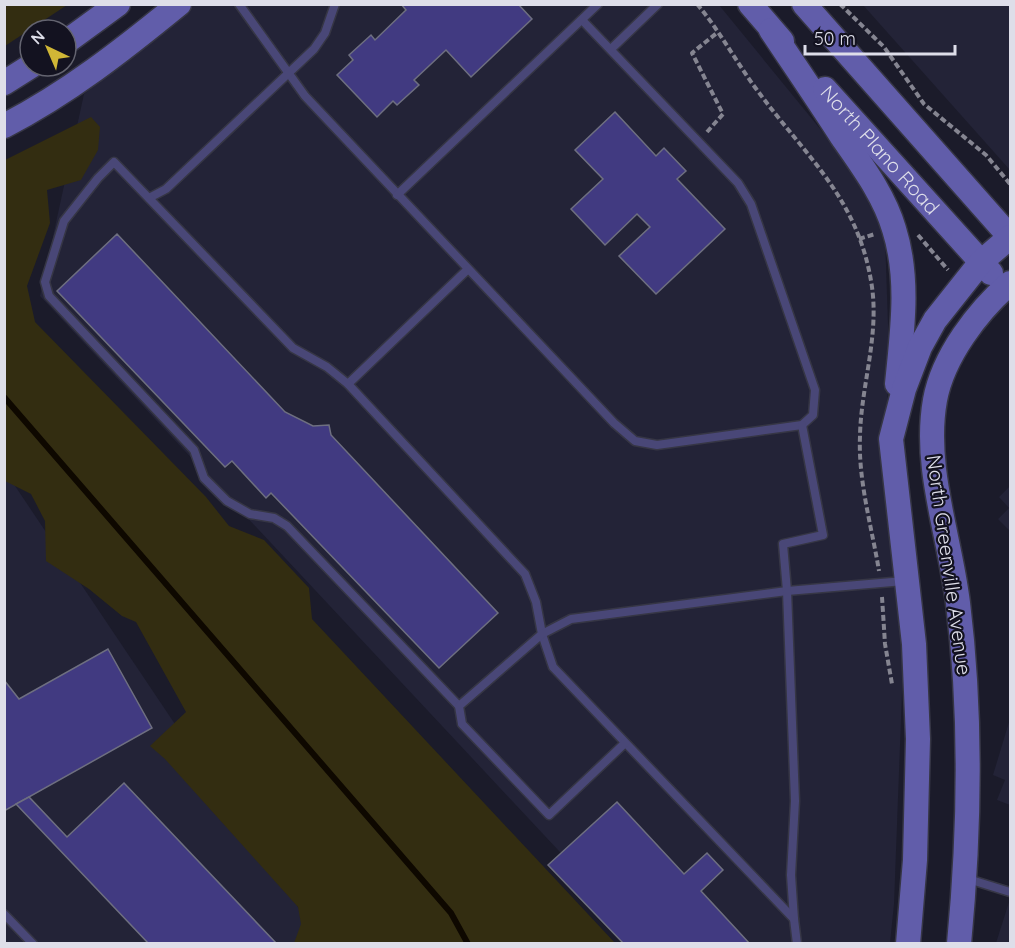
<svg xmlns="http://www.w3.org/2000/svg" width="1015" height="948" viewBox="0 0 1015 948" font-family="Quicksand,sans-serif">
<rect width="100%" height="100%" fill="#1b1b2a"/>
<g fill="#232337">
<polygon points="189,5 719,5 884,207 889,354 885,468 904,639 894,904 890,943 645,943 40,296 84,94"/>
<polygon points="863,5 1010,5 1010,170"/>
<polygon points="5,471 322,943 5,943"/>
<polygon points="1010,486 1010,531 998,519 1009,508 999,497"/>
<polygon points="1010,719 1010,805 997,800 1005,780 993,775"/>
<polygon points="1010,899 1010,943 996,943"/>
</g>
<g fill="#332d11">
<polygon points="5,4 67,4 67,5 5,46"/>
<polygon points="91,117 100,127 98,150 81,180 47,190 50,223 27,286 35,322 206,497 229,526 264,540 309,588 312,619 615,943 294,943 301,924 298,907 165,759 150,746 186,712 136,622 122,616 89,589 46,561 45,521 31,494 5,481 5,160"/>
</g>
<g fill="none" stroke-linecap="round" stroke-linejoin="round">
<polyline stroke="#0e0800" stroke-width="6" points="4,397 451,913 468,944"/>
</g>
<g fill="#413a81" stroke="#6e6f80" stroke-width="1.5">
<polygon points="401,4 518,4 532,19 471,77 446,50 414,80 419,85 397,105 393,101 377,117 337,75 353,60 349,55 371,35 375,40 406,10"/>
<polygon points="615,112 656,156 664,148 686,171 677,179 725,229 656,294 619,256 650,227 637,214 605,245 571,209 603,179 575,150"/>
<polygon points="117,234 285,412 313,426 329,425 331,435 498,613 439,668 271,493 266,498 232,461 225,467 57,291"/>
<polygon points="108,649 152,728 4,811 4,680 19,699"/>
<polygon points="124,783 277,944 149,944 16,804 29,797 67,837"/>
<polygon points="617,802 684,874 707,853 723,870 701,891 750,944 624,944 548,865"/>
</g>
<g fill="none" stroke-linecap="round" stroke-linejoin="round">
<defs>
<g id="lane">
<polyline points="239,4 305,96 614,423 635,441 657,445 802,425 813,415 815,390 751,204 738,183 582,20"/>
<polyline points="611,49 658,4"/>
<polyline points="397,195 598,4"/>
<polyline points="149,198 166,189 314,49 325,33 335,4"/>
<polyline points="348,384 467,270"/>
<polyline points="459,706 287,526 274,518 250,514 227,501 204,478 194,450 49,296 45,282 64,221 98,178 114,162 293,348 327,367 348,384 525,574 536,602 542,634 553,667 794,919 797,944"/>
<polyline points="625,743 549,815 462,724 459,706 542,634 571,619 787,591 904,581"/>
<polyline points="965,878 1010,892"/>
<polyline points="4,914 33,944"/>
<polyline points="794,919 791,875 795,801 787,591 783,544 823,535 802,425"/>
</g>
<g id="secondary">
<polyline points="750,4 782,41"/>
<polyline points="804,4 1010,237"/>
<path d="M771 30C795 66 819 101 842 137 862 166 884 195 894 229 910 279 902 333 897 384"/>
<polyline points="66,42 118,4"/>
<polyline points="4,83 31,66"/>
<path id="s1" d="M825 89 991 273"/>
<path d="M4 126C68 93 124 49 179 4"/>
<polyline points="908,944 915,860 918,739 914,644 891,439 904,389 920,347 935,320 981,262 1010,237"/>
<path d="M959 944C970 829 972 717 958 603 950 537 923 467 935 400 943 356 978 311 1010 283"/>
</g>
</defs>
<use href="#lane" stroke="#363645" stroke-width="11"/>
<use href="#secondary" stroke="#363645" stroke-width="27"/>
<g stroke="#858591" stroke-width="4" stroke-dasharray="6 3" stroke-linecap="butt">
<path d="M697 4C720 31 736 62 757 90 806 157 859 198 872 287 879 338 861 386 860 436 858 481 872 528 879 571"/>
<polyline points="840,4 884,47 924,104 986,155 1010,184"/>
<polyline points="707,132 723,114 692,53 718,32"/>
<polyline points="918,235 948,270"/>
<polyline points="859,239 875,234"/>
<polyline points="882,597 885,644 892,684"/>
</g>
<use href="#lane" stroke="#494777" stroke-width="8"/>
<use href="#secondary" stroke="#615daa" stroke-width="24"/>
</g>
<g text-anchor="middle" stroke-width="4.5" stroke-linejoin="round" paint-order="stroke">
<g font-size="20" fill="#dedee9" stroke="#131220">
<text dy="7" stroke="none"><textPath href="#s1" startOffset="82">North Plano Road</textPath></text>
<text transform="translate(949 565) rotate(82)" y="7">North Greenville Avenue</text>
</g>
</g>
<rect width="1015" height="948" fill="none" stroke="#dedee9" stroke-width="12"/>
<g transform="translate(48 48) rotate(316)"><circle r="28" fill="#131220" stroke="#646470" stroke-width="1.5"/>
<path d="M0-4.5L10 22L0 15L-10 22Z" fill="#d0b736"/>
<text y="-9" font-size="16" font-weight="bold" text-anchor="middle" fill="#dedee9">N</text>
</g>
<path d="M805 45v9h150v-9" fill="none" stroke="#dedee9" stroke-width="3"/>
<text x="814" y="45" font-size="18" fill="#dedee9" stroke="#131220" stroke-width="4.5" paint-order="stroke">50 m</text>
</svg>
